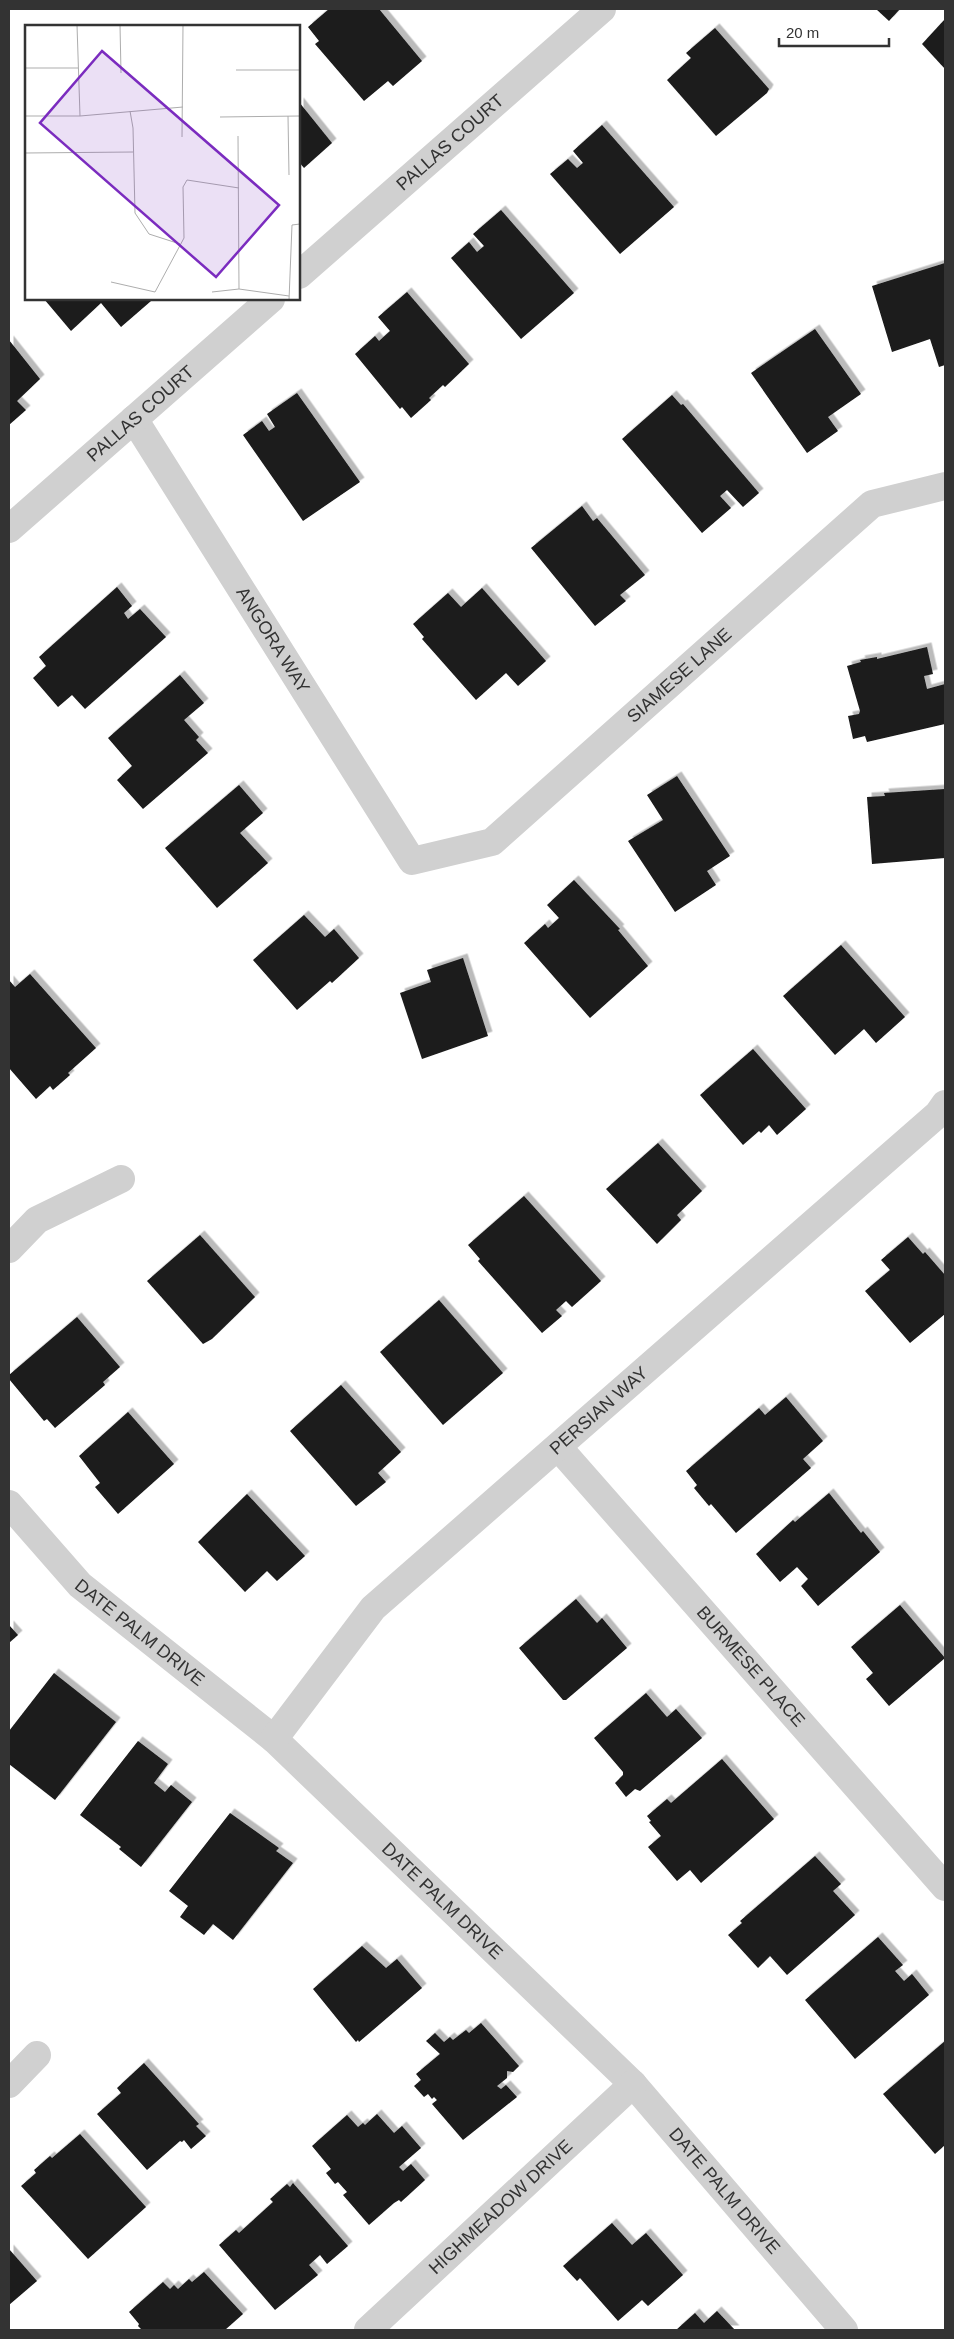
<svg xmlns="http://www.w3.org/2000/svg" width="954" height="2339" viewBox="0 0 954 2339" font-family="Helvetica,sans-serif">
<defs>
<filter id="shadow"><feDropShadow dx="4.5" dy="-4.5" stdDeviation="0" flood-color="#0004"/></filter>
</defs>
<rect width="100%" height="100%" fill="#fff"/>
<g fill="#1a1a1a" filter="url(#shadow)">
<polygon points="329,9 379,9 422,61 393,86 388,81 364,101 315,44 319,41 308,27"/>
<polygon points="876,9 900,9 889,21"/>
<polygon points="945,19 945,69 922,44"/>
<polygon points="715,28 769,89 767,93 716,136 667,80 691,58 686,53"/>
<polygon points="299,102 332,143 304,168 299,162"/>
<polygon points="602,125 674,207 620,254 550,174 568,159 577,168 583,163 573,151"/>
<polygon points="501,210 574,293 521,339 451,258 469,242 477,252 484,246 473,234"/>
<polygon points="945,263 945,365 939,367 930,339 892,352 872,286"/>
<polygon points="407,292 469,364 445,387 443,385 429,398 431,400 411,418 402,407 400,409 355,354 375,336 379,341 390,331 378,317"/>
<polygon points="44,299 149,299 151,301 121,327 101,303 71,331"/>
<polygon points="815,329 861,394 828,417 838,431 807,453 751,373"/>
<polygon points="9,340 40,379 17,401 26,410 9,425"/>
<polygon points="297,393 360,482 303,521 243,435 262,421 269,431 275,427 267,414"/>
<polygon points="672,395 681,405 683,404 759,493 743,507 727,490 720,496 731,508 702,533 622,439"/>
<polygon points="582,506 593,521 597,518 645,575 620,595 626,601 595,626 531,548"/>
<polygon points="117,587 132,606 124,613 128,619 140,609 166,637 85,709 72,695 58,707 33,678 46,666 39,657"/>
<polygon points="482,588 546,661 518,686 506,673 476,700 422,639 424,637 413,624 448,593 461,607"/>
<polygon points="927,647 933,674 924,676 927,689 945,684 945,724 867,742 865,736 853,739 848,716 859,714 860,711 847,666 861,662 860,660 877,657 877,659"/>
<polygon points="180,675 204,703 184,720 199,737 196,740 208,753 143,809 117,780 132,766 108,738"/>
<polygon points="677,776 730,856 707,871 716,885 675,912 628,841 663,820 647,795"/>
<polygon points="239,785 263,813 240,833 268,863 217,908 165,848"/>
<polygon points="945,789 945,858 872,864 867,797 885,796 884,793"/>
<polygon points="574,880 620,929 618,930 648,966 590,1018 524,943 545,924 548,928 559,918 547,905"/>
<polygon points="304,915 325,937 334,929 359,958 332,983 330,981 297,1010 253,960"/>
<polygon points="841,945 905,1017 876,1043 864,1029 835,1055 783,996"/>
<polygon points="463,958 488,1036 422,1059 400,993 431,982 427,970"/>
<polygon points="30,974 96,1048 68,1073 70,1075 53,1090 50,1086 36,1099 9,1068 9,980 15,987"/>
<polygon points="753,1049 806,1109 777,1135 769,1125 761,1133 759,1131 743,1145 700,1095"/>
<polygon points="658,1143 702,1191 677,1215 681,1220 657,1244 606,1189"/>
<polygon points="524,1196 601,1281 572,1307 566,1301 556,1310 562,1316 542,1333 478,1261 480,1259 468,1245"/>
<polygon points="200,1235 255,1297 212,1339 203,1344 147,1281"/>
<polygon points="908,1237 923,1254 925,1252 945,1275 945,1314 910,1343 865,1291 890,1270 881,1260"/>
<polygon points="439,1300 503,1373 443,1425 380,1352"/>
<polygon points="77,1317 120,1367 103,1382 105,1385 55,1428 47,1419 44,1421 9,1379 9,1375"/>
<polygon points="341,1385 401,1452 378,1473 386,1482 356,1506 290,1431"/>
<polygon points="786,1397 823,1441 803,1459 811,1468 736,1533 711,1504 709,1506 694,1488 697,1485 686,1471 759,1408 765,1415"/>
<polygon points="128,1412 174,1464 118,1514 95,1487 100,1483 79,1456"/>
<polygon points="829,1493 861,1533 863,1531 880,1552 818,1606 801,1586 808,1579 797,1567 780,1582 756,1554 793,1520 795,1522"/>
<polygon points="247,1494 305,1556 277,1581 267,1571 245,1592 198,1542"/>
<polygon points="576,1599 597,1623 602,1618 627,1648 566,1700 563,1700 519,1648"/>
<polygon points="900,1605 945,1658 889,1706 866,1679 873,1673 851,1647"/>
<polygon points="9,1625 18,1635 9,1643"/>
<polygon points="54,1673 116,1722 55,1800 9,1764 9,1731"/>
<polygon points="646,1693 667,1717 676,1709 702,1738 640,1791 635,1789 626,1797 615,1783 623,1775 623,1772 594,1738"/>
<polygon points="138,1741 168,1764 154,1783 165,1792 171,1785 192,1802 141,1867 119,1849 121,1847 80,1815"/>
<polygon points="722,1759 774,1819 701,1883 690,1870 677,1881 648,1847 661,1836 649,1822 651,1821 647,1816 667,1799 671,1803"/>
<polygon points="230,1813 279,1848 276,1851 293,1863 233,1940 213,1924 204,1935 180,1917 188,1906 169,1891"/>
<polygon points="815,1856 841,1884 833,1891 855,1915 787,1975 770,1956 758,1968 728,1935 742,1923 740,1921"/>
<polygon points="878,1937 903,1965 895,1971 904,1981 912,1974 929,1995 855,2059 805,2000"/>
<polygon points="362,1946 386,1968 397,1959 422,1988 359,2042 358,2040 356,2042 313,1989"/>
<polygon points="481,2023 519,2066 513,2072 507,2071 507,2078 497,2086 501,2089 506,2085 517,2097 463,2140 432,2104 437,2100 434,2097 432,2099 428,2094 424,2097 414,2086 421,2080 416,2074 440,2054 426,2041 435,2033 444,2042 450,2037 453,2040 466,2030 469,2033"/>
<polygon points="945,2041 945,2145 935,2154 883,2094"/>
<polygon points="144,2063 199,2124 196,2126 206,2136 191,2149 184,2140 182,2142 180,2141 147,2170 97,2114 121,2093 117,2088"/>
<polygon points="377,2114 394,2133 402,2126 421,2148 399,2167 403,2171 411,2164 425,2180 401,2202 399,2200 394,2203 369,2225 343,2195 347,2192 338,2182 335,2184 326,2173 331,2169 312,2146 347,2115 358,2127 363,2123 365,2125"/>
<polygon points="80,2134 146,2207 88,2259 21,2186 36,2173 34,2170 50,2156 52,2158"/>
<polygon points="293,2183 348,2246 327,2264 320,2255 309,2265 318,2275 275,2310 219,2245 236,2230 239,2233 273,2202 270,2199 287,2184 290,2187"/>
<polygon points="612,2223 632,2245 646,2233 683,2275 648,2306 642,2300 618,2321 580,2278 577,2281 563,2266"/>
<polygon points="9,2249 37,2281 9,2305"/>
<polygon points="204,2272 243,2314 225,2330 142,2330 138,2326 139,2324 129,2312 163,2282 170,2289 174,2285 178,2289 189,2279 192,2282"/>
<polygon points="717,2311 735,2330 676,2330 695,2313 704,2323"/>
</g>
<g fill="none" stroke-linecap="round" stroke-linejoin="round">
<g stroke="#d0d0d0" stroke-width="28">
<path id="s1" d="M299 275 602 9"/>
<path id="s2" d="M134 419 412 861 492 842 872 504 945 486"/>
<path id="s3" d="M9 529 271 299"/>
<polyline points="9,1249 37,1220 121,1179"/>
<path id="s4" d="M558 1447 945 1887"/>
<path id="s5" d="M9 1504 80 1585 274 1739 633 2084 844 2330"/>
<path id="s6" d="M274 1739 373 1608 938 1114 945 1104"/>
<polyline points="9,2084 37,2055"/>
<path id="s7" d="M368 2330 633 2084"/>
</g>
</g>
<g text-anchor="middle" stroke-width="5" stroke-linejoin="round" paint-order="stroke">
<g font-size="18" fill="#333" stroke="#fff">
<text dy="6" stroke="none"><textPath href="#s1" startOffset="201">PALLAS COURT</textPath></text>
<text dy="6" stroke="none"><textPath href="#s3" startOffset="175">PALLAS COURT</textPath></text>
<text dy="6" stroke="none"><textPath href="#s2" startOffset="261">ANGORA WAY</textPath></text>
<text dy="6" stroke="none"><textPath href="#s2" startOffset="855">SIAMESE LANE</textPath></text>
<text dy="6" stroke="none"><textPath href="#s6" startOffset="464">PERSIAN WAY</textPath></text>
<text dy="6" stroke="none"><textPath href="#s5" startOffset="184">DATE PALM DRIVE</textPath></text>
<text dy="6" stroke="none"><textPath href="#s4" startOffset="292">BURMESE PLACE</textPath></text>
<text dy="6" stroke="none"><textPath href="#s5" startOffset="589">DATE PALM DRIVE</textPath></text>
<text dy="6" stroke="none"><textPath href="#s5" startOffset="994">DATE PALM DRIVE</textPath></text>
<text dy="6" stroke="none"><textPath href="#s7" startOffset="181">HIGHMEADOW DRIVE</textPath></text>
</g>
</g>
<g transform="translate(25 25)">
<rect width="275" height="275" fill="#fff"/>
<path fill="none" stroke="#adadad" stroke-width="1" d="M52 0 55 91M95 0 96 48M0 43H53M211 45H275M105 86 108 103 110 188 124 209 155 219M0 91H55L158 82M263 91 264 150M195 92 275 91M213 111 214 264M157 112 158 0M0 128 108 127M86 257 130 267 159 213 158 162 162 155 214 163M187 267 214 264 264 271M264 275 267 200 275 199"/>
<path fill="#7b2cbf" fill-opacity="0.15" stroke="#7b2cbf" stroke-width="2.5" d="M77 26 254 180 191 252 15 98Z"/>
<rect width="275" height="275" fill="none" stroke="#333" stroke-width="2.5"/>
</g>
<rect width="954" height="2339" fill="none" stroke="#333333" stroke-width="20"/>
<path d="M779 38v8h110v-8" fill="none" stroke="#333333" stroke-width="2.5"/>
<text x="786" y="38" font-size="15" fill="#333333" stroke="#ffffff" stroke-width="4" paint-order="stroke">20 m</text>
</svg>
